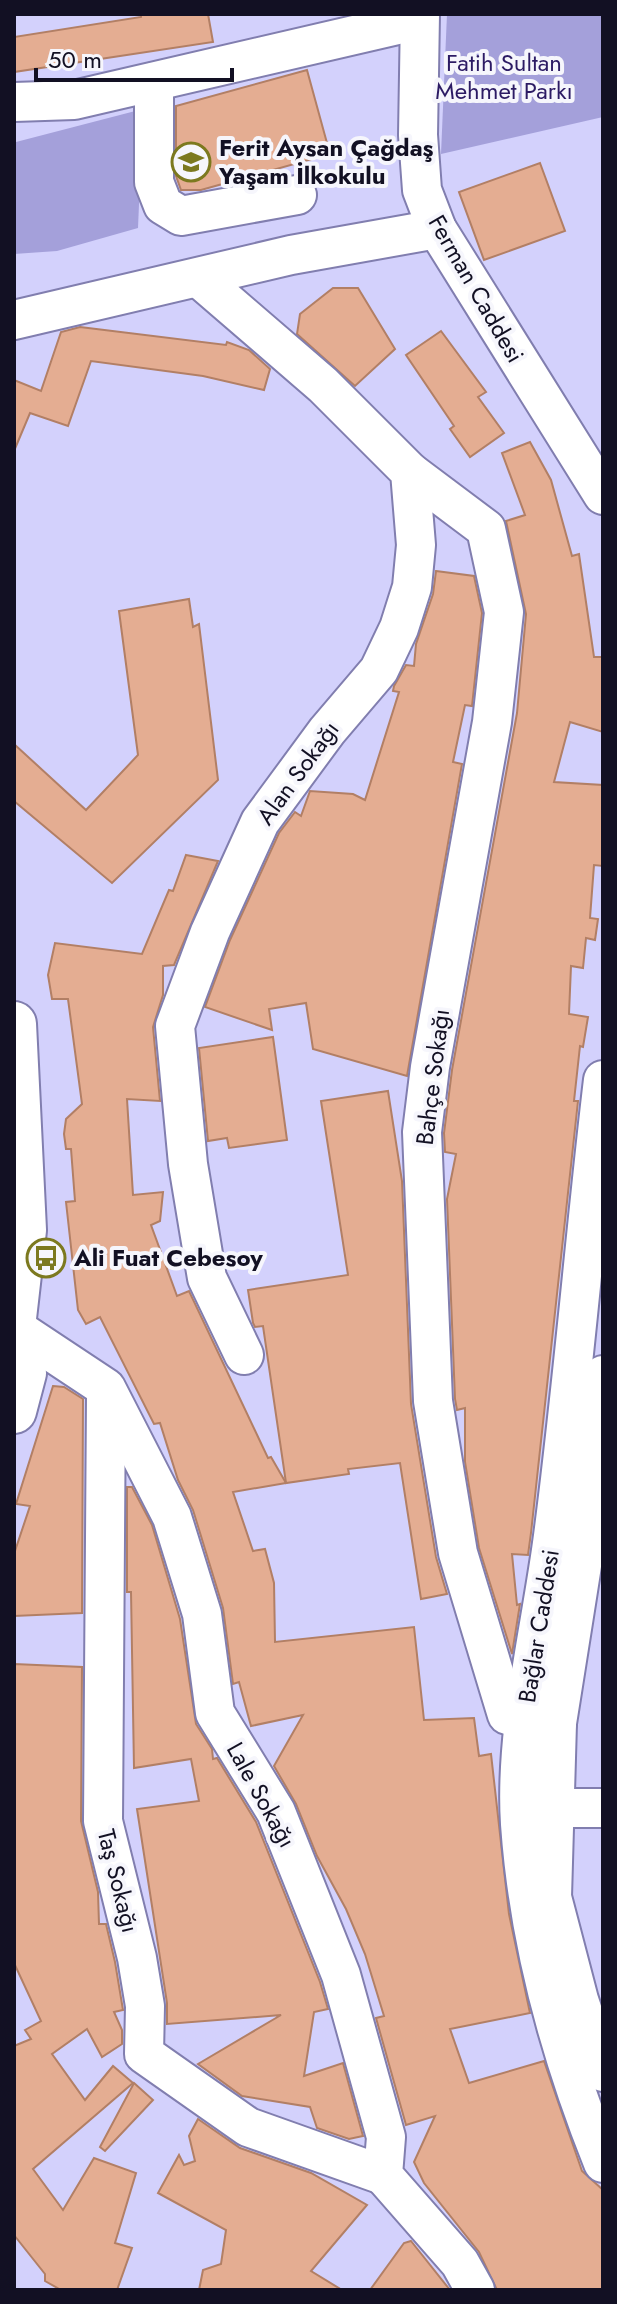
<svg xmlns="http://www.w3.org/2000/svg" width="617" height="2304" viewBox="0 0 617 2304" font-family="Jost,sans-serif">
<rect width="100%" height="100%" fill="#d3d1fc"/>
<g fill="#a4a0da">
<polygon points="447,14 603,14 603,117 441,154"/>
<polygon points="143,109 138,228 57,251 14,254 16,142"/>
</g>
<g fill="#e4ad92" stroke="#b27f65" stroke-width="2">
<polygon points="141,14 208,14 213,42 14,72 14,37 141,17"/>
<polygon points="307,70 330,154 201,190 181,190 176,176 176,106"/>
<polygon points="540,163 565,231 484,260 459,192"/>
<polygon points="333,288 358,288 395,349 355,386 297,334 300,314"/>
<polygon points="80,327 226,345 227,342 249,350 270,369 264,390 203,376 91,361 68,426 30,413 14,451 14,380 41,391 61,332"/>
<polygon points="441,331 486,392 478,397 504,433 470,457 450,429 454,426 406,355"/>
<polygon points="530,442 551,480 572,556 579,554 594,657 603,657 603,732 570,722 554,782 603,785 603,866 594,865 590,918 598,919 595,940 586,938 583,968 571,966 569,1014 588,1017 583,1047 580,1046 574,1101 578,1101 531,1533 528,1555 512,1554 517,1605 520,1604 512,1654 479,1548 465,1462 465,1408 457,1410 455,1399 447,1199 456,1154 445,1152 444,1133 452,1070 517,713 526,614 506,521 525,515 502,453"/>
<polygon points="436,571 474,576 482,613 472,706 465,705 453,762 462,764 407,1076 313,1049 306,1003 269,1009 272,1030 205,1007 230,940 279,833 295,812 301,816 310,791 353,794 365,800 399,692 393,691 394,686 406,665 414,666 416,644 433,594"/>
<polygon points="189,599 193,627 199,624 218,780 112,883 14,801 14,744 86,810 138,755 119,611"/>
<polygon points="186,855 218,861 174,965 163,966 163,995 153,1027 160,1101 127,1099 133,1195 163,1192 160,1221 151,1225 177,1296 189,1291 268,1458 271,1457 286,1483 233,1492 253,1551 265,1549 274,1583 275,1642 414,1627 424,1720 474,1718 479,1756 491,1754 509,1914 530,2013 450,2029 469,2083 544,2061 582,2171 603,2190 603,2290 497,2290 479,2252 424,2183 414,2162 435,2116 406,2125 376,2018 384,2016 365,1954 346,1909 317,1856 296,1804 274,1766 303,1715 251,1726 239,1682 233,1684 223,1608 193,1510 178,1480 160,1423 154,1424 100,1317 86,1324 78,1310 66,1202 75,1201 71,1149 66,1149 64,1134 66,1119 82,1104 68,999 52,999 48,975 55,943 142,954 169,890 173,891"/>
<polygon points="273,1037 287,1140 229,1148 227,1138 208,1141 199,1048"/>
<polygon points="388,1091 402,1181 411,1404 436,1557 447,1594 421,1599 400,1463 348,1469 349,1474 286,1483 263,1326 255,1327 253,1323 248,1290 348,1275 321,1101"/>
<polygon points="53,1386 64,1387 83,1399 82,1613 14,1616 14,1554 30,1506 16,1504"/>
<polygon points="127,1487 132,1487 152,1525 180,1619 196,1724 212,1749 213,1759 217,1758 256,1822 320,1982 328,2009 314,2012 304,2076 343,2063 363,2136 349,2139 317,2128 310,2107 242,2096 198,2064 281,2015 167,2024 167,2003 137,1809 199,1801 191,1759 134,1768 131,1592 127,1592"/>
<polygon points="14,1664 82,1667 81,1821 98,1892 99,1924 106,1924 115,1962 123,2010 114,2012 122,2030 122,2044 102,2057 87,2029 52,2054 85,2100 113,2066 133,2083 33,2169 63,2210 94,2158 136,2173 115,2243 132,2248 117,2290 61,2290 45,2281 45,2274 14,2235 14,2046 31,2039 25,2030 41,2021 14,1963"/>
<polygon points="134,2083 153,2100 105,2151 100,2147"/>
<polygon points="198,2119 240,2148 311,2173 367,2205 311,2271 342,2290 199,2290 203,2270 221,2264 226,2230 158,2193 179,2155 184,2165 195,2161 189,2136"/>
<polygon points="411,2241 450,2290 370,2290 404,2243"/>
</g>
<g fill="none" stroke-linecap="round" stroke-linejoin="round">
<defs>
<g id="minor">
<polyline points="420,14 418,135 422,190 437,229 603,495"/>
<polyline points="154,82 154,182 163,205 181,216 297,195"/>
<polyline points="14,102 74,100 419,20"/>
<polyline points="199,278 323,385 410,472 416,545 412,587 399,628 379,670 327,731 260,822 210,932 175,1026 188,1164 207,1278 244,1355"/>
<polyline points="14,320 291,255 437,229"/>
<polyline points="410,472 486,529 504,612 492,722 430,1067 422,1132 433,1401 458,1553 507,1715 557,1723"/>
<path d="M603 1080C585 1231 573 1384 553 1536 541 1629 514 1730 520 1824 528 1939 560 2056 603 2163"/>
<polyline points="14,1327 106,1388 172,1517 202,1614 215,1713 276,1812 341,1975 386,2137 383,2175 460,2263 475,2290"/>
<polyline points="603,1375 586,1540 557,1723 552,1897 579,2000 603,2072"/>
<polyline points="106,1396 103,1821 137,1958 145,2006 144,2054 248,2127 383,2175"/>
<polyline points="554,1808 603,1808"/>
</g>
<g id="major">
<polyline points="14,1024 24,1230 14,1318"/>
<polyline points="14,1330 24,1373 14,1411"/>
</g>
</defs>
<use href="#minor" stroke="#817eaf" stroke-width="42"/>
<use href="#major" stroke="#817eaf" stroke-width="48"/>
<use href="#minor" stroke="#fff" stroke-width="38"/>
<use href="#major" stroke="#fff" stroke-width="44"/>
</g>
<defs>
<symbol id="school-ring" viewBox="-11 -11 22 22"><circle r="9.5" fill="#f6f6fc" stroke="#7c791f" stroke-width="1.5"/><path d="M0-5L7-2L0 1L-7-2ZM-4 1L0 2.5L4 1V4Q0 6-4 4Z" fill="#7c791f"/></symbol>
<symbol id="bus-ring" viewBox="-11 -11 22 22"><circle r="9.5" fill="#f6f6fc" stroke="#7c791f" stroke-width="1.5"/><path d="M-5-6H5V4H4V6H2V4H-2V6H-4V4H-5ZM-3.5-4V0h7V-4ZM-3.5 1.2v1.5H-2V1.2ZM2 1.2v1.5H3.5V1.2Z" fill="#7c791f"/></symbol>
</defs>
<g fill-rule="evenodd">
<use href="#school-ring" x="169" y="140" width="44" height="44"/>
<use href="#bus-ring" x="24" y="1236" width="44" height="44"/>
</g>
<g text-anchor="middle" stroke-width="8" stroke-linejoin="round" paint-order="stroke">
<g font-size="24" fill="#2c1b64" stroke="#f6f6fc">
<text x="504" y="71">Fatih Sultan<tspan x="504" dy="28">Mehmet Parkı</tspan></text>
</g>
<g font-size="24" font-weight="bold" fill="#121023" stroke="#f6f6fc" text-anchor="start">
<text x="219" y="156">Ferit Aysan Çağdaş<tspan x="219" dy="28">Yaşam İlkokulu</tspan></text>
<text x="74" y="1266">Ali Fuat Cebesoy</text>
</g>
<g font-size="24" fill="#121023" stroke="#f6f6fc">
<text transform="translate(476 289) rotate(60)" y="8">Ferman Caddesi</text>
<text transform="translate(298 773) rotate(-54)" y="8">Alan Sokağı</text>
<text transform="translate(433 1077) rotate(-83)" y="8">Bahçe Sokağı</text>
<text transform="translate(539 1626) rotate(-81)" y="8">Bağlar Caddesi</text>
<text transform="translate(261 1795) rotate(61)" y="8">Lale Sokağı</text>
<text transform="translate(118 1881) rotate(76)" y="8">Taş Sokağı</text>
</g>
</g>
<rect width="617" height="2304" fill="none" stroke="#121023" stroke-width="32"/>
<path d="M36 68v12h196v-12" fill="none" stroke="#121023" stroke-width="4"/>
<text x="48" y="68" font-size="24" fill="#121023" stroke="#f6f6fc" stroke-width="6" paint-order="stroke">50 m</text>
</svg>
